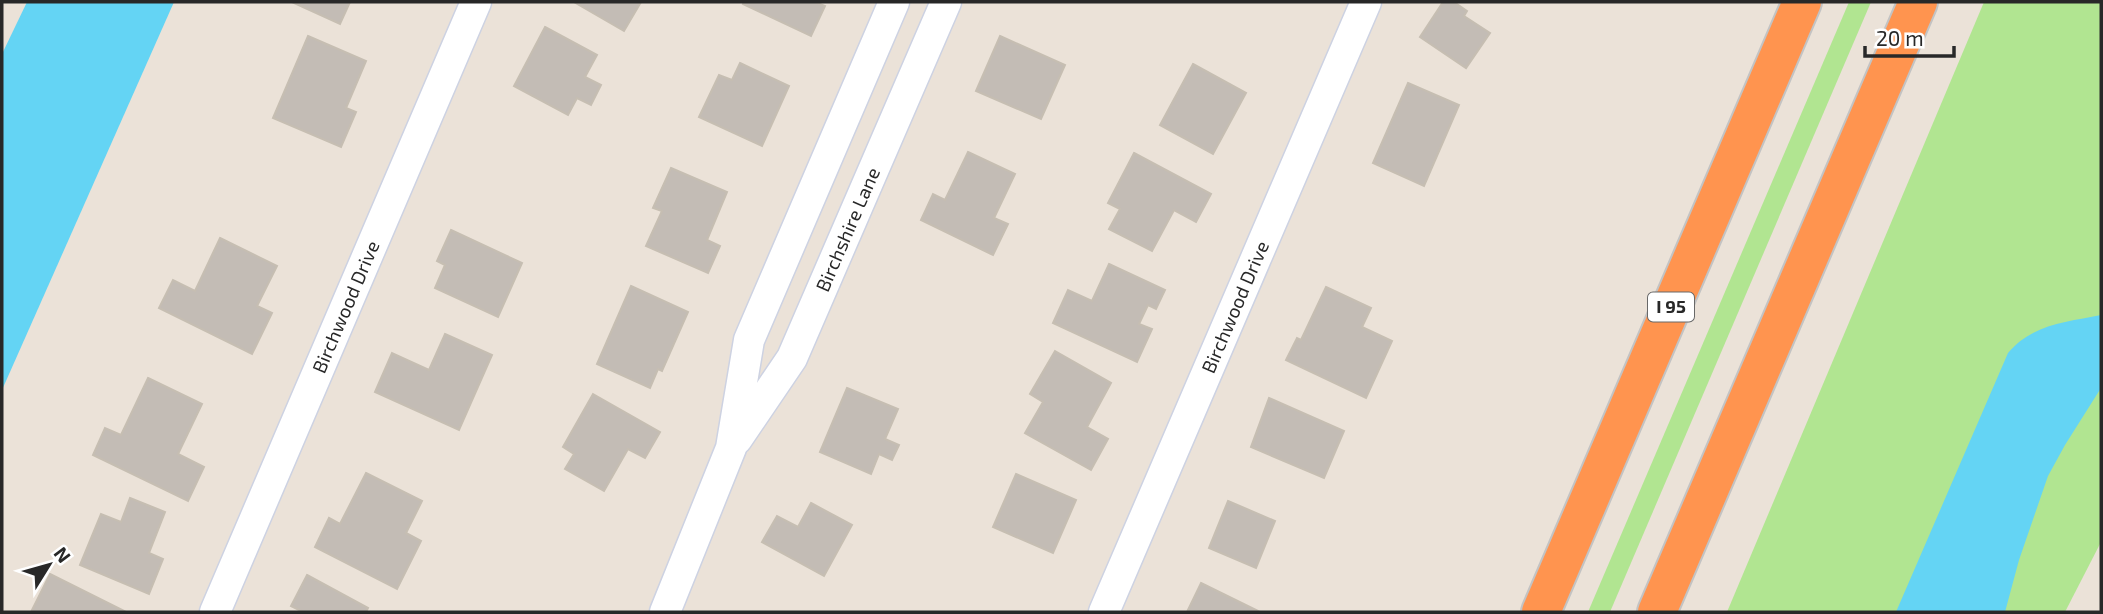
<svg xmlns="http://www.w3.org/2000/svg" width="2103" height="614" viewBox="0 0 2103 614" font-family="'Exo 2',sans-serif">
<rect width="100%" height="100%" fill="#ebe2d8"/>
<g fill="#b1e591">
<polygon points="1849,2 1871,2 1610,612 1588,612"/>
<polygon points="1984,2 2101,2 2101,542 2065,612 1727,612"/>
</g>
<g fill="#64d4f4">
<polygon points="27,2 174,2 2,390 2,54"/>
<path d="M2101 315V388L2065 445 2048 476 2019 560 2005 612H1896L2008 353C2032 324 2067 322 2101 315Z"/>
</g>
<g fill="#c3bcb5" stroke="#c6beb2" stroke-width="2">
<polygon points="292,2 350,2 340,24"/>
<polygon points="574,2 641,2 624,31"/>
<polygon points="744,2 815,2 825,6 811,36 743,4"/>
<polygon points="1443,2 1454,2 1467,11 1464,16 1490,33 1466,68 1420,37"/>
<polygon points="545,27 597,55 585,77 601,85 591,105 577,98 568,115 514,86"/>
<polygon points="308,36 366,61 346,108 356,112 341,147 273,118"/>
<polygon points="1000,36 1065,65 1041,119 976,91"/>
<polygon points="740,63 789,86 762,146 699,117 719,75 732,80"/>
<polygon points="1193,64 1246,93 1213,154 1160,125"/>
<polygon points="1408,83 1459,105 1424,186 1373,163"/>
<polygon points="968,152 1015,174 994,218 1008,224 993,255 921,220 933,194 945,200"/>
<polygon points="1134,153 1211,194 1196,222 1174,210 1152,251 1109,229 1120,209 1108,203"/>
<polygon points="671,168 727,192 707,240 720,246 708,273 646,246 662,211 653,208"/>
<polygon points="451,230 522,263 498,317 435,288 445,265 437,261"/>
<polygon points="220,238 277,266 257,306 272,313 252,354 159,308 173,280 195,291"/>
<polygon points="1109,264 1165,290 1156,309 1148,305 1139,324 1152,329 1137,362 1053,323 1068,290 1092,301"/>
<polygon points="631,286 688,312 662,371 658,369 650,388 597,364"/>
<polygon points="1326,287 1371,308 1362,327 1392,341 1366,398 1286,360 1297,338 1301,340"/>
<polygon points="445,334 492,355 459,430 375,392 392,353 429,370"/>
<polygon points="1055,351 1111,383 1087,427 1108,439 1091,470 1025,433 1043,402 1030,394"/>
<polygon points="148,378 202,404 178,454 204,467 188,501 93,455 105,428 121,435"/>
<polygon points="847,388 898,409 885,439 899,445 892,460 879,454 871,474 820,452"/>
<polygon points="593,394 660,432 645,458 628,449 604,491 565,469 574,454 563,447"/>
<polygon points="1269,398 1344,431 1324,478 1251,447"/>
<polygon points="366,473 422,501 406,533 421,541 397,589 315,547 329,518 340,524"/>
<polygon points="1016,474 1076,500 1053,553 993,527"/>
<polygon points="130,498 165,512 149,553 163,559 149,594 80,565 101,514 121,522"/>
<polygon points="1228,501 1275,521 1256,568 1209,548"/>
<polygon points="811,503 852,525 824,576 762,542 777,516 798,527"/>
<polygon points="50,574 126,612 31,612"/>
<polygon points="307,575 368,608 366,612 303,612 291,606"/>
<polygon points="1201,583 1260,612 1187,612"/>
</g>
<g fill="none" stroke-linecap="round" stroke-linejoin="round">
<defs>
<g id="minor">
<path id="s1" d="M737 439 792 358 946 2"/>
<path id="s2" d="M215 612 476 2"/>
<polyline points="665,612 731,448 749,340 894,2"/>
<path id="s3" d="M1104 612 1366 2"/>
</g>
<g id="motorway">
<polyline points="1541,612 1802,2"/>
<polyline points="1657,612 1918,2"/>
</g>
</defs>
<use href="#minor" stroke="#cdd2e2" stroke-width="33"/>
<use href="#motorway" stroke="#c3c3c3" stroke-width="42"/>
<use href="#minor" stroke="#fff" stroke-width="30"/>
<use href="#motorway" stroke="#ff944f" stroke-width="38"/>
</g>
<g text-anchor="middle" stroke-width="5" stroke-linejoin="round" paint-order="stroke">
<rect fill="#fff" stroke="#686868" stroke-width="2" x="1648" y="292.5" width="46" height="29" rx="5"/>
<g font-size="18" font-weight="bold" fill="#282828">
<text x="1671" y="313">I 95</text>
</g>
<g font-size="19" fill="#282828" stroke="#fff">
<text dy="7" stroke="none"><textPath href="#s1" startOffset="238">Birchshire Lane</textPath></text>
<text dy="7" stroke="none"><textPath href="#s2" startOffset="332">Birchwood Drive</textPath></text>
<text dy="7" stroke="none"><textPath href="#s3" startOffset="332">Birchwood Drive</textPath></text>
</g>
</g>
<rect width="2103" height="614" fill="none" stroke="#282828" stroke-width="7"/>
<g transform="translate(49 565) rotate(53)" stroke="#ffffff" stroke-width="5" paint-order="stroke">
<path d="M0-5L12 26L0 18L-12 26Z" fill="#282828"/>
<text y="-10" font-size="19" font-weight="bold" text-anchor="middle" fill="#282828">N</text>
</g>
<path d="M1865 46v10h89v-10" fill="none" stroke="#282828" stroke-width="3.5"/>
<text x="1876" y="46" font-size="21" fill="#282828" stroke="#ffffff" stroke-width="5" paint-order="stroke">20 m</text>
</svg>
